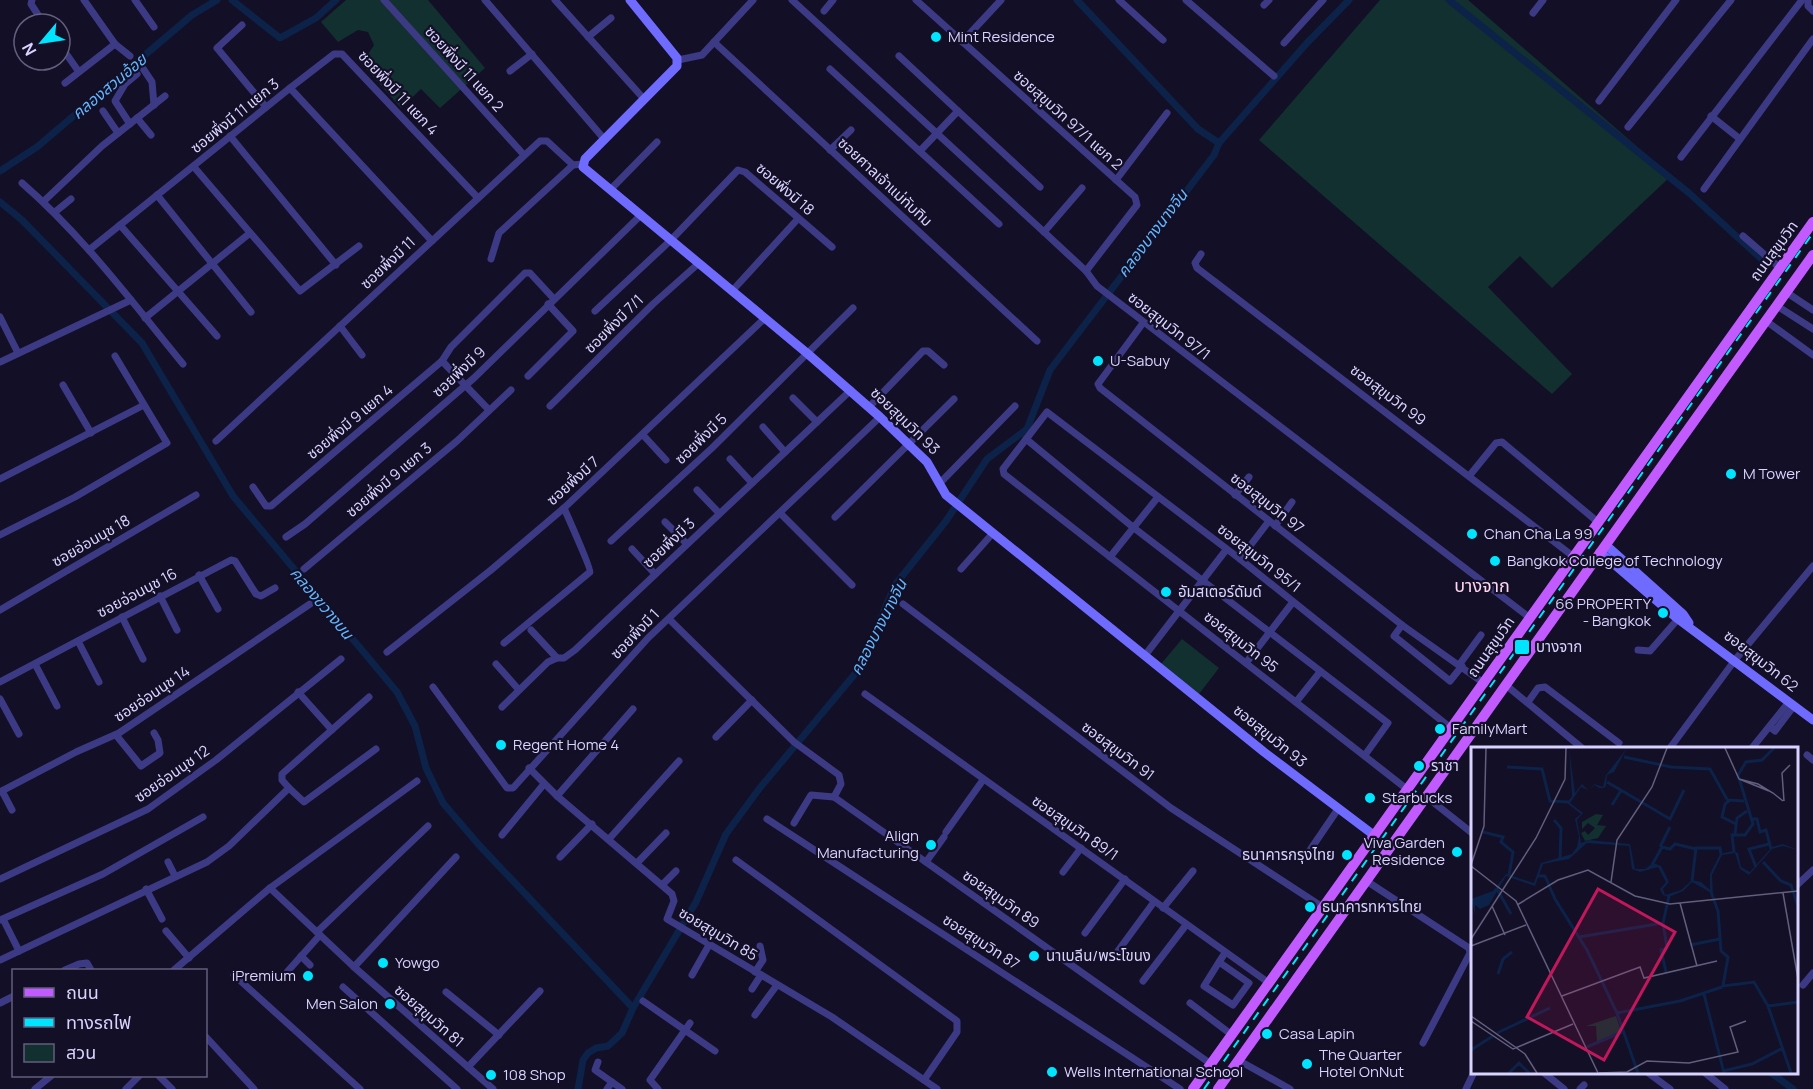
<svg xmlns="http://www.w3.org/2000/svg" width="1813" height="1089" viewBox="0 0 1813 1089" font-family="Manrope,'Noto Sans Thai',sans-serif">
<rect width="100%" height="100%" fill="#130f26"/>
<g fill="#12302f">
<polygon points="346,0 428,0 485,68 440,108 421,89 401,108 362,64 374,45 368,32 358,30 338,42 321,22"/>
<polygon points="1380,0 1468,0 1671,176 1552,288 1520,256 1488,287 1572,374 1552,394 1259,140"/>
<polygon points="1182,639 1219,668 1199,694 1161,664"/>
</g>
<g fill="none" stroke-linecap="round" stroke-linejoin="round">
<g stroke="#0c2248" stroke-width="7">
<polyline points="232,0 280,38 316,18 336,0"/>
<polyline points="1077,0 1198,129 1219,143"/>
<polyline points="1449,0 1689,193 1767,264"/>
<polyline points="0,171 37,147 192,15 217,0"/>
<polyline points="0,202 22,220 142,343 233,496 397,692 415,726 426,768 443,803 479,845 633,1008"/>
<polyline points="1770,1072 1793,1089"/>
<polyline points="578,1089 583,1060 588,1053 596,1048 608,1046 622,1033 633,1008 696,902 726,834 759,789 859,669 895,585 946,521 987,459 1027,429 1050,370 1214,155 1219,143 1307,43 1349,0"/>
</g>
<g stroke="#3d3a85" stroke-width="7">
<polyline points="32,0 31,4 44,24"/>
<polyline points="135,0 154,27"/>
<polyline points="384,0 524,155"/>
<polyline points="485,0 605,140"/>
<polyline points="555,0 644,99"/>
<polyline points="792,0 1044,232 1086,271 1097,286 1530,618"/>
<polyline points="916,0 1135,197 1137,205 1086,271"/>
<polyline points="1119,0 1163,40"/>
<polyline points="1186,0 1274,76"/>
<polyline points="1808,0 1808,6 1813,11"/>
<polyline points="1264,5 1269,0"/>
<polyline points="824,11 833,0"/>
<polyline points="1533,13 1543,0"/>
<polyline points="242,25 217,48 266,107"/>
<polyline points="588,37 611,18"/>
<polyline points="714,42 1037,341"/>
<polyline points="962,42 1001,0"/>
<polyline points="1284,43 1323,0"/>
<polyline points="115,44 130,56"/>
<polyline points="60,45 79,72"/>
<polyline points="899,56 958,111"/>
<polyline points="678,60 702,55 753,0"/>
<polyline points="140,64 152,82 154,105"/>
<polyline points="830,69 999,224"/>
<polyline points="510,71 532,54"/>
<polyline points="65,83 115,44 84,0"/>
<polyline points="290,88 334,54 342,54 478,198"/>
<polyline points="1599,101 1676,0"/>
<polyline points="103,111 118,133"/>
<polyline points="1711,116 1740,139"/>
<polyline points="137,118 151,135"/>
<polyline points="130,124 115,101 125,84 137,74"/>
<polyline points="1628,127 1731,0"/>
<polyline points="230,136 336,265"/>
<polyline points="830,150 851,130"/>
<polyline points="920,151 958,111 1040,187"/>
<polyline points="1681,157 1802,0"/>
<polyline points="194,167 300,291 359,246"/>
<polyline points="1116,180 1167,113"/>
<path d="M22 183C83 236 132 302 183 364"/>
<polyline points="611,189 657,142"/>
<polyline points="1704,189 1813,39"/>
<polyline points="157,195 251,312"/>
<polyline points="44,201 102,146 165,96"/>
<polyline points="55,212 71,199"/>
<polyline points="120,225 217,336"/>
<polyline points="1044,232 1082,188"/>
<polyline points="1743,236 1780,268"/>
<polyline points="89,250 290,88 432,241"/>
<polyline points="1201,254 1195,263 1197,268 1574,557"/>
<polyline points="491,259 499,233 573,165"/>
<polyline points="732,291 795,222"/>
<polyline points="1786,292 1813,310"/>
<polyline points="1777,306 1813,329"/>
<polyline points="595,311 671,240 738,170 745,172 832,247"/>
<polyline points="0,317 18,353"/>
<polyline points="145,318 250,233"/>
<polyline points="1766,321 1813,355"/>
<polyline points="1143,323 1098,384 1100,388 1402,625 1485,684"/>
<polyline points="340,326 362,355"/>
<polyline points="442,361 451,347 525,273 530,273 554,299"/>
<polyline points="0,362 131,300"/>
<polyline points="528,376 573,331 548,304"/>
<polyline points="63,385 91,433"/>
<polyline points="793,398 817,422"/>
<polyline points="550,406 653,304 699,263"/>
<polyline points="869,407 923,351 928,351 944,365"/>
<polyline points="763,427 785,452"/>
<polyline points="643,435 666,460"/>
<polyline points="1026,439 1134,528 1388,723 1365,755"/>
<polyline points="216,441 540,141 547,141 573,165 582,164"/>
<polyline points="730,459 752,483"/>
<polyline points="1470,475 1496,443 1502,442 1599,523"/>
<polyline points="0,479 144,405"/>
<polyline points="939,484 1015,406"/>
<polyline points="253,487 266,506 271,506 442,361 489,410"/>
<polyline points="697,490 719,513"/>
<polyline points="1235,495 1249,477"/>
<polyline points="780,513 852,585"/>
<polyline points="835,517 954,399"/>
<polyline points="665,522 687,544"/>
<polyline points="1275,526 1292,502"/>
<polyline points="0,535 75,497 167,443 115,356"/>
<polyline points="286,537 305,524 474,378 641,215"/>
<polyline points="611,541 712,448 853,308"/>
<polyline points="632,549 655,574"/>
<polyline points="1110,557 1158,497"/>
<polyline points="1240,559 1269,521"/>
<polyline points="304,569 457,441 511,390"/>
<polyline points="961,569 993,533"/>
<polyline points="199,575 218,609"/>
<polyline points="160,596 177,630"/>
<polyline points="903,604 1171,808 1324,908"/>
<polyline points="0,610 196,495"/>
<polyline points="122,617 143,659"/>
<polyline points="669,619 794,742 839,775 841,784 834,797 1211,1064"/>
<polyline points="1402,625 1394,636 1450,681 1462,666"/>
<polyline points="531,630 557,658"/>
<polyline points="78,641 99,682"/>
<path d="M504 643 590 572C591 569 568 517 564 508"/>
<polyline points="1638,650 1650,651 1678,619"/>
<polyline points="387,652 491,570 564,508 765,318"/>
<polyline points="1146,654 1226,550"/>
<polyline points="1246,663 1293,602"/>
<polyline points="35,664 57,706"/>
<polyline points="496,664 519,690"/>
<polyline points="1459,665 1481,635"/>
<polyline points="0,682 231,560 235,561 256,594 261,596 275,588"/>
<polyline points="1507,686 1582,748"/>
<polyline points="433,687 507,788 513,788 648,638 880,417"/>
<polyline points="298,692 332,730"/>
<polyline points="865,694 1269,983"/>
<polyline points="0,699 19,734"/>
<polyline points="1296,702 1320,672"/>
<polyline points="1528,702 1538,688 1545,687 1619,743"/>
<polyline points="502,707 548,662 557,658 564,658 575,650 851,390"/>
<polyline points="1770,727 1775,731 1794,706"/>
<polyline points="116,735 141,766 160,753 158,740 154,733"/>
<polyline points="716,737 752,700"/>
<polyline points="1670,748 1735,660 1813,566"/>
<polyline points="1752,748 1789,702"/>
<polyline points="1807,755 1813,760"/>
<polyline points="529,768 557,796 672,894 674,901 667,919 832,1017 937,1089"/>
<polyline points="289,788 304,802 376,749"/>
<polyline points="1408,790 1004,474 1003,469 1047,412 1240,559 1452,729"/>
<polyline points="2,791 12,810"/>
<polyline points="0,792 76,752 119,733 310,604"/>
<polyline points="557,796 633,709"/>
<polyline points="1428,798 1472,833"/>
<polyline points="767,819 1180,1089"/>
<polyline points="794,823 811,795 834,797"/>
<polyline points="946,832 983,780"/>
<polyline points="502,835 544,784"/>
<polyline points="609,839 679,761"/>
<polyline points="1308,853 1338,809"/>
<polyline points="560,857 592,824"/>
<polyline points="736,860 957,1021 957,1032 924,1080"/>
<polyline points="168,862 175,876"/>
<polyline points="926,862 944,837"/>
<polyline points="637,863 666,833"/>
<polyline points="1063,872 1081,848"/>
<polyline points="0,879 148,809 216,760 341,659"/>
<polyline points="1368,882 1469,948 1470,953 1423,1043"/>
<polyline points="662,885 676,871"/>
<polyline points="1796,886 1813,870"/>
<polyline points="270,888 354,967 493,1089"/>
<polyline points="146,889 162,919"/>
<polyline points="1163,908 1193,871"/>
<polyline points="3,919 19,951"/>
<polyline points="0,920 103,874 203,817"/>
<polyline points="166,931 189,958"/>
<polyline points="317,932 428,826"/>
<polyline points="1085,933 1125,879"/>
<polyline points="1115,955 1154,902"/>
<polyline points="301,956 310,965"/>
<polyline points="0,960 207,862 229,846 289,788 282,780 282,774 369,697"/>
<polyline points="1219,962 1204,986 1233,1005 1249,983 1219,962 1225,953"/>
<polyline points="354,967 456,857"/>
<polyline points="65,970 79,964 87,963 91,970"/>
<polyline points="174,970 270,888 417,781"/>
<polyline points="287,972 320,935"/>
<polyline points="755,972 763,960 760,946"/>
<polyline points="234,975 360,1089"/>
<polyline points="692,975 709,945"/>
<polyline points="1143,981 1186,925"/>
<polyline points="1803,985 1813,973"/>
<polyline points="343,987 457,1089"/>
<polyline points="752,989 761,975"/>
<polyline points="446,992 499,1035"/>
<polyline points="643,1001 715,1051"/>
<polyline points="0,1003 14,996"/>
<polyline points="1190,1003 1232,1035"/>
<polyline points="755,1015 777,985"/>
<polyline points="206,1037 254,1089"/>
<polyline points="1238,1060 1290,1089"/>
<polyline points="598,1062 595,1070 612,1082"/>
<polyline points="468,1067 540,991"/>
<polyline points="1543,1072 1564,1089"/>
<polyline points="1647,1072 1670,1089"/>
<polyline points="1704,1072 1725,1089"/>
<polyline points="159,1076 172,1089"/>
<polyline points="35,1089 51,1076"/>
<polyline points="126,1089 139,1076"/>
<polyline points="607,1089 612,1082 622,1089"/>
<polyline points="658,1089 650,1080 690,1023"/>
<polyline points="1466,1089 1474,1072"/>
<polyline points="1580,1089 1584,1085"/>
</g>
<g stroke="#6f6bff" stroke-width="9">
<polyline points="630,0 677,58 677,66 585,159 583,167 808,354 880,417 927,462 946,495 1264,752 1375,836"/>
<polyline points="1606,545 1683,614 1689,623"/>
<polyline points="1600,552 1678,619 1813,720"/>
</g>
<g stroke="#c25bff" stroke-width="10">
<polyline points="1193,1089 1813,222"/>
<path d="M1218 1089C1418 813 1613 532 1813 255"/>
</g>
<polyline stroke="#00e5ff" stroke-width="2" stroke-dasharray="9 8" stroke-linecap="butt" points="1204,1089 1813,233"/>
</g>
<g fill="#00e5ff" stroke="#130f26" stroke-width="2">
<circle cx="936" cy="37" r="6"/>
<circle cx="1098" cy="361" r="6"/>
<circle cx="1731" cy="474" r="6"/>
<circle cx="1472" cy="534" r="6"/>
<circle cx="1495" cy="561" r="6"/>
<circle cx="1166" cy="592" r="6"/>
<circle cx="1663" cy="613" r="6"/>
<rect x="1514" y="639" width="16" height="16" rx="3"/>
<circle cx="1440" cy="729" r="6"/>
<circle cx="501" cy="745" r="6"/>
<circle cx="1419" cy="766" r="6"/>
<circle cx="1370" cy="798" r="6"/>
<circle cx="931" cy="845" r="6"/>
<circle cx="1457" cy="852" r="6"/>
<circle cx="1347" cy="855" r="6"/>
<circle cx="1310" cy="907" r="6"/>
<circle cx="1034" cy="956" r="6"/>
<circle cx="383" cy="963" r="6"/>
<circle cx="308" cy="976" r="6"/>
<circle cx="390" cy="1004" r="6"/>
<circle cx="1267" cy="1034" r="6"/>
<circle cx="1307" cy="1064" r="6"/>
<circle cx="1052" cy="1072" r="6"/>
<circle cx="491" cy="1075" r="6"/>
</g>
<g text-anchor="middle" stroke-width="4.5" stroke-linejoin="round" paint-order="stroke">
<g font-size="15" fill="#d9d4ff" stroke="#130f26" text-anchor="start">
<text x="948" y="42">Mint Residence</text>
<text x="1110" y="366">U-Sabuy</text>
<text x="1743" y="479">M Tower</text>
<text x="1484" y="539">Chan Cha La 99</text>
<text x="1507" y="566">Bangkok College of Technology</text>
<text x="1178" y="597">อัมสเตอร์ดัมด์</text>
<text x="1651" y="609" text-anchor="end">66 PROPERTY<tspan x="1651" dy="17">- Bangkok</tspan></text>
<text x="1536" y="652">บางจาก</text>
<text x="1452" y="734">FamilyMart</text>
<text x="513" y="750">Regent Home 4</text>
<text x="1431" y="771">ราชา</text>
<text x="1382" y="803">Starbucks</text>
<text x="919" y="841" text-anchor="end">Align<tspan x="919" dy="17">Manufacturing</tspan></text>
<text x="1445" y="848" text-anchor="end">Viva Garden<tspan x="1445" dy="17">Residence</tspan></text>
<text x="1335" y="860" text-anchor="end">ธนาคารกรุงไทย</text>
<text x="1322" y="912">ธนาคารทหารไทย</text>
<text x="1046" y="961">นาเบลีน/พระโขนง</text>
<text x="395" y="968">Yowgo</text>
<text x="296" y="981" text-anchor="end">iPremium</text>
<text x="378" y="1009" text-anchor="end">Men Salon</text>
<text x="1279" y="1039">Casa Lapin</text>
<text x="1319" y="1060">The Quarter<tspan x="1319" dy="17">Hotel OnNut</tspan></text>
<text x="1064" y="1077">Wells International School</text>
<text x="503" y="1080">108 Shop</text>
</g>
<g font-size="15" fill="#d9d4ff" stroke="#130f26">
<text transform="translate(464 69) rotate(48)" y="5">ซอยพึ่งมี 11 แยก 2</text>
<text transform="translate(398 93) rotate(47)" y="5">ซอยพึ่งมี 11 แยก 4</text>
<text transform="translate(235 116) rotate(-39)" y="5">ซอยพึ่งมี 11 แยก 3</text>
<text transform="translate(1068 120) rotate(42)" y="5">ซอยสุขุมวิท 97/1 แยก 2</text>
<text transform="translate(885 182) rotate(43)" y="5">ซอยศาลเจ้าแม่ทับทิม</text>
<text transform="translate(785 189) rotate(41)" y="5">ซอยพึ่งมี 18</text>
<text transform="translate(1774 251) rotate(-54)" y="5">ถนนสุขุมวิท</text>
<text transform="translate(388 263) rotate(-43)" y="5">ซอยพึ่งมี 11</text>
<text transform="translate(614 324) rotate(-45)" y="5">ซอยพึ่งมี 7/1</text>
<text transform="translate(1169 326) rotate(38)" y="5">ซอยสุขุมวิท 97/1</text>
<text transform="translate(459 372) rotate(-43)" y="5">ซอยพึ่งมี 9</text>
<text transform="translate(1388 395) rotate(37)" y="5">ซอยสุขุมวิท 99</text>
<text transform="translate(905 421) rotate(44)" y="5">ซอยสุขุมวิท 93</text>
<text transform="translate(350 422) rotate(-40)" y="5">ซอยพึ่งมี 9 แยก 4</text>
<text transform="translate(701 439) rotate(-44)" y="5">ซอยพึ่งมี 5</text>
<text transform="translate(389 480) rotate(-40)" y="5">ซอยพึ่งมี 9 แยก 3</text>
<text transform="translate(573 481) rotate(-42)" y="5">ซอยพึ่งมี 7</text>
<text transform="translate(1267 503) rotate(38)" y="5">ซอยสุขุมวิท 97</text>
<text transform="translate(91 541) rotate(-30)" y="5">ซอยอ่อนนุช 18</text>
<text transform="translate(669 543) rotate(-43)" y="5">ซอยพึ่งมี 3</text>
<text transform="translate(1259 558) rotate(38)" y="5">ซอยสุขุมวิท 95/1</text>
<text transform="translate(137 593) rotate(-28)" y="5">ซอยอ่อนนุช 16</text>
<text transform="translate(635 634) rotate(-46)" y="5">ซอยพึ่งมี 1</text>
<text transform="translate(1241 642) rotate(38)" y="5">ซอยสุขุมวิท 95</text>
<text transform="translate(1491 647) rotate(-55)" y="5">ถนนสุขุมวิท</text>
<text transform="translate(1761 661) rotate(38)" y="5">ซอยสุขุมวิท 62</text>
<text transform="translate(152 694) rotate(-34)" y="5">ซอยอ่อนนุช 14</text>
<text transform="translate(1270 736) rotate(39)" y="5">ซอยสุขุมวิท 93</text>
<text transform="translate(1118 751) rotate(37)" y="5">ซอยสุขุมวิท 91</text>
<text transform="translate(172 774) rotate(-35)" y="5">ซอยอ่อนนุช 12</text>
<text transform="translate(1075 828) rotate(35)" y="5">ซอยสุขุมวิท 89/1</text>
<text transform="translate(1001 899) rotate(35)" y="5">ซอยสุขุมวิท 89</text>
<text transform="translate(718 934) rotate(31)" y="5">ซอยสุขุมวิท 85</text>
<text transform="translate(981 942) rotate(33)" y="5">ซอยสุขุมวิท 87</text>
<text transform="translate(429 1016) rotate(41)" y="5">ซอยสุขุมวิท 81</text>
</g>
<g font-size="16" font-style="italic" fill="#62b6ff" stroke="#130f26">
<text transform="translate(109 86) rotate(-40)" y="6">คลองสวนอ้อย</text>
<text transform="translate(1152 233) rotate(-53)" y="6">คลองบางนางจีน</text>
<text transform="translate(322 603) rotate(50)" y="6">คลองขวางบน</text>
<text transform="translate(878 627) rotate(-63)" y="6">คลองบางนางจีน</text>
</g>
<g font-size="18" fill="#ffd6f0" stroke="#130f26">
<text x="1482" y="592">บางจาก</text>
</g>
</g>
<g transform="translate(1471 747)">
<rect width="327" height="327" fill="#130f26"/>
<path d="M125 67 132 68 126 78 135 79 127 91 114 94 110 86 114 84 117 88 124 81 117 76 111 82V75ZM145 269 151 287 126 296 125 279H115Z" fill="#12302f"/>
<path d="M98 1 104 46 111 37 117 43 124 37 132 40 135 28 156 1 143 25 136 28 135 39 133 41H128L124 38 117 43 110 40 99 56 112 66 106 73 110 96 118 93 159 97 164 122H174L182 116 190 119 198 135 192 142 194 148 210 143 221 133 230 135 239 143V127L249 107 262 104 267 106 270 120 279 125 301 100 312 97 327 103 312 99 301 102 278 128 269 122 264 106 251 108 241 128 242 147 221 135 212 144 198 150 192 148 189 142 195 135 187 120 169 125 161 122 158 99 116 96 98 112 72 117 64 139 35 129 18 158 9 162 4 158V167L0 152 22 144 35 127 63 136 70 116 101 107 106 100 108 90 104 72 110 67 96 56 101 49Z" fill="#0c2248"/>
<path fill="none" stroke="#0c2248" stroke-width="3" d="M153 10 200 20 239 22 257 54M36 20 71 22 79 54 98 55M136 35 199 72 213 43M141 58 151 42M281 72H286L289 85 295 83 300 102M83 73 90 81 89 112M265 77 251 70 254 57 259 53 273 54M12 85 32 90 30 95 42 105 38 128M264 87 266 71 276 64M189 100 199 80M263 105 261 88H274L282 77 267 28 275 15 291 13 303 1M292 115 310 134 320 138 327 159M181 118 191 100 199 102 204 97 225 102M285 120 278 102 298 97M67 129H74L84 152 116 203 146 266 167 326M221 134 225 101H249L250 107M26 142 40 167M240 145 247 164 250 204 257 210 252 239 283 235 297 259 320 326M108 190 192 176M219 198 249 192M195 225 190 203 196 201 192 176 198 149M27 227 32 212 41 205M233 247 253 326M297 259 327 255M146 266 209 254 251 240M26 286 79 261M116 300 151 285M0 303 22 289M252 324 281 317 312 301M38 326 48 316 58 326"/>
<path fill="none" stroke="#625e7d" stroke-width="1.5" d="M254 1 268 32M298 44 268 32 287 37 302 46 312 54M313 54 311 26 319 18M0 118 13 79 15 1M0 119 45 154 127 326M140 135 146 93 181 40 196 1M312 146 327 232M209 156 226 219M46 158 87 133 117 123 164 149 199 157 327 144M21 159 34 188M0 192 65 91 94 32 95 1M0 199 55 178M91 249 169 220 173 231 246 214M0 269 54 307 66 326M0 274 42 302 102 277M128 326 156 325 176 314 218 316 267 305 259 280 275 274"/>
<path fill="#c2185b" fill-opacity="0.15" stroke="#c2185b" stroke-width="3" d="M127 142 204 185 133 313 56 270Z"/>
<rect width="327" height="327" fill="none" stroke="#d9d4ff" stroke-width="3"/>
</g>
<rect x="12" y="969" width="195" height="108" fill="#130f26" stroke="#625e7d" stroke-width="1.5"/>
<rect x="24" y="988" width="30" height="9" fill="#c25bff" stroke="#625e7d" stroke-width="1.5"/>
<text x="66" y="999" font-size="18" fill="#d9d4ff">ถนน</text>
<rect x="24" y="1018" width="30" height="9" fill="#00e5ff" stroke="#625e7d" stroke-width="1.5"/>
<text x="66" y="1029" font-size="18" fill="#d9d4ff">ทางรถไฟ</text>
<rect x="24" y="1044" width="30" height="18" fill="#12302f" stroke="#625e7d" stroke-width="1.5"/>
<text x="66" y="1059" font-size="18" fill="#d9d4ff">สวน</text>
<g transform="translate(42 42) rotate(241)"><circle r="28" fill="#130f26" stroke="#625e7d" stroke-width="1.5"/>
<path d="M0-4.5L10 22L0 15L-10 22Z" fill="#00e5ff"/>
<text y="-9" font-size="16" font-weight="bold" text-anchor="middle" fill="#d9d4ff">N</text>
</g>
</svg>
